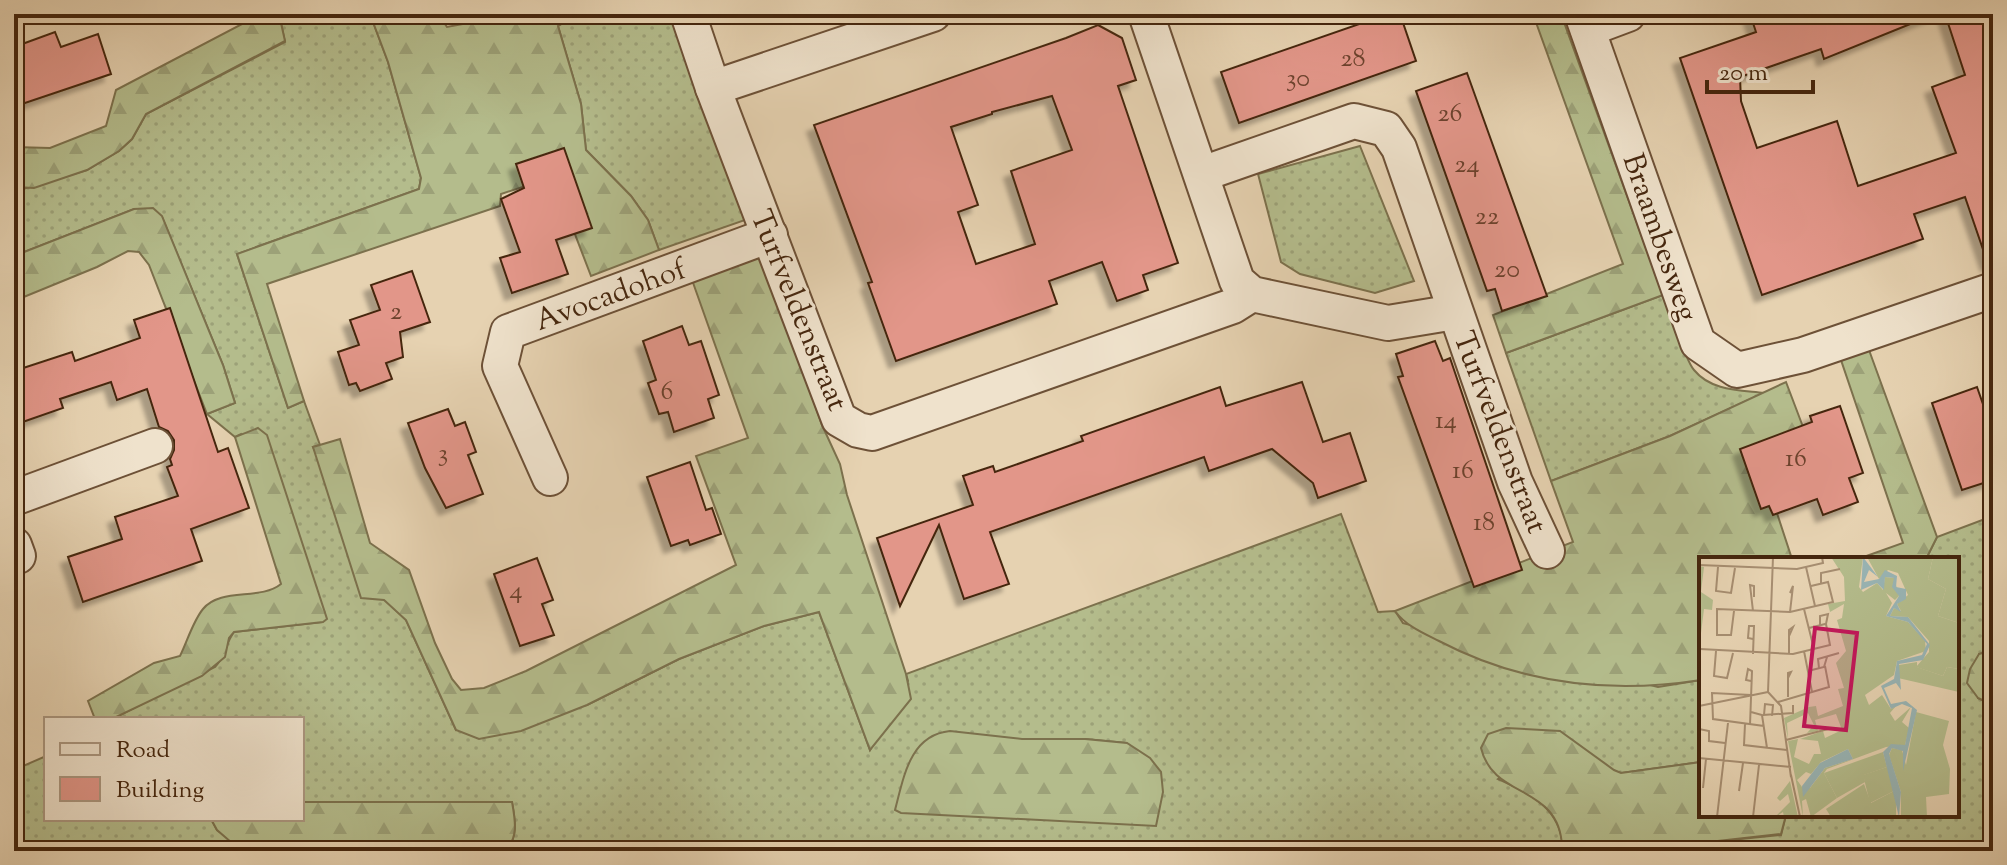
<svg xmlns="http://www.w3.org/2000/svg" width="2007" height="865" viewBox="0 0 2007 865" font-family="'Sorts Mill Goudy',serif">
<defs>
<pattern id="grass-dots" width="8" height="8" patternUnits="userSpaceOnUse" patternTransform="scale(2)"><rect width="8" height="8" fill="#b4bc8c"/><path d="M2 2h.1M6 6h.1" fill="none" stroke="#9ca178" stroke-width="1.8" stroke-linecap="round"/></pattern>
<pattern id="forest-firs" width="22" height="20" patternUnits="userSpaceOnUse" patternTransform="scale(2)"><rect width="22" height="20" fill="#b4bc8c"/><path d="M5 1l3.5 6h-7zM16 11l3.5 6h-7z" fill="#9ca178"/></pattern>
<filter id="shadow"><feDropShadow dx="-7" dy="7" stdDeviation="2" flood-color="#0004"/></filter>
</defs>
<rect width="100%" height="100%" fill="#e6d2b1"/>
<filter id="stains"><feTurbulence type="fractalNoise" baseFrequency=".0025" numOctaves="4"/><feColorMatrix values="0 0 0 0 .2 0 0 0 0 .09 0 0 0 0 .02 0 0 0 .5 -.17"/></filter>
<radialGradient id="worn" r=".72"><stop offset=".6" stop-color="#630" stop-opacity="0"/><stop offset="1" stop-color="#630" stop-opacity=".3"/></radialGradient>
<g fill="url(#grass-dots)" stroke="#7c714d" stroke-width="2" fill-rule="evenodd">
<path d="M279 14H370L388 62 421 178 419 189 237 254 288 408 304 401 320 445 313 447 384 599 406 620 456 730 587 705 679 659 764 626 819 612 870 750 908 681 906 674 1341 514 1378 612 1395 611 1403 623 1658 687 1701 680V762L1621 773 1614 771 1559 731 1498 779C1530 794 1560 807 1563 847L1691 844 1781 835 1786 815H1957V559H1926L1937 537 1993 516V650L1979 654 1978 698 1993 705V851H1519V848L1486 846 1433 851H505C519 838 515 819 512 802H302V719H112L215 667C226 656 225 644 234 632L322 622 326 619 241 434 235 437 207 414 235 403 223 365 162 217 134 209 14 256V187L23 189 87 170 119 151 132 139 146 114 285 42ZM1022 739H1085L1127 743 904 774Z"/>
<polygon points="579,14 673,14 748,219 659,250 648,220 631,196 586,150 581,104 558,26"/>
<polygon points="1360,146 1414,281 1375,293 1300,274 1281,262 1258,174"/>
<path d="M1663 295C1670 311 1685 360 1694 370 1711 391 1740 390 1764 393L1670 436 1551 481 1506 353Z"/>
<polygon points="46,756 46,819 211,819 217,830 247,850 321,841 358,843 395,851 14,851 14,770"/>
</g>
<g fill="url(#forest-firs)" stroke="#7c714d" stroke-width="2">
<polygon points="244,14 279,14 285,41 146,114 132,139 119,151 87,170 34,188 14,187 14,147 50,148 106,126 116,90 246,22"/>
<polygon points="370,14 438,14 447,27 468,23 484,14 579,14 558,26 581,104 586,150 631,196 648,220 659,250 591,276 553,177 501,194 500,206 267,284 304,401 288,408 237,254 419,189 421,178 388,62"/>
<polygon points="1533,14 1561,14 1663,295 1506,353 1493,315 1623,264"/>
<polygon points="153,208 162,216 223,365 235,403 207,414 149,265 139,252 128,251 97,267 14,301 14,256 134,209"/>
<polygon points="762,256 822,425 840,464 847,495 906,674 911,699 870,750 819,612 764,626 679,659 587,705 521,731 479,739 456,730 406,620 384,600 361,598 313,447 340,439 370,543 409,570 435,643 452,679 461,690 484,688 526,671 736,565 696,456 748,438 691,277"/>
<polygon points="1869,350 1937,537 1926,559 1858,559 1903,543 1841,360"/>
<path d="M1786 382 1811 448 1773 501 1792 559H1701V680C1611 694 1521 684 1439 641 1423 633 1406 626 1395 611L1573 542 1551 481 1670 436Z"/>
<path d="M258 428 267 435 327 619 323 622 234 632 229 638 225 657 202 676 112 719H95L88 701 154 663 180 656C187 642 193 621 203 609 221 587 260 601 281 584L235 437Z"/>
<polygon points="1993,650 1993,705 1978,698 1967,683 1970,669 1979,654"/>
<path d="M1506 728 1560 731 1614 770 1621 773 1701 762V815H1786L1781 834 1691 844 1562 847C1560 784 1493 800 1481 748L1488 734Z"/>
<path d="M950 731 1022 739H1085L1127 743 1150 758 1161 772 1163 792 1156 826 901 813 895 810C904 776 910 735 950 731Z"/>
<path d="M302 802H512C515 819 519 838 505 851H395L358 843 321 841 247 850 232 843 217 830 211 819H302Z"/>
</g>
<g fill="#e29689" stroke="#45260e" stroke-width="2" fill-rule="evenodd" filter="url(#shadow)">
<polygon points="1388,14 1400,14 1416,61 1239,123 1221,72"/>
<polygon points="1750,14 1935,14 1824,59 1821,49 1740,77 1741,101 1757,148 1837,121 1858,186 1956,153 1932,87 1965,75 1945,14 1980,14 1993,53 1993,263 1988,264 1965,197 1914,214 1923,239 1762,295 1680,58 1756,32"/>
<path d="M1098 25 1122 38 1136 80 1118 86 1178 263 1143 275 1148 290 1117 301 1102 262 1049 281 1057 304 896 361 868 283 872 282 814 125 1066 38ZM1052 96 1072 150 1011 171 1035 244 976 264 958 212 978 205 951 127 992 114V112Z"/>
<polygon points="55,32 61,47 98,34 111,74 22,104 14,81 14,47"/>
<polygon points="1467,73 1547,296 1502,311 1495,289 1487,291 1416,91"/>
<polygon points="564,148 592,228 556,240 568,274 512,293 500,258 520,252 501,199 524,188 516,164"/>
<polygon points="412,271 430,322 400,332 403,357 386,363 392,379 360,391 356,383 349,385 338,352 359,345 350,320 380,310 371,285"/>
<polygon points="170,308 218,452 228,448 249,508 191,529 202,561 83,602 68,557 122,539 115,517 178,496 167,467 172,465 170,459 174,450 174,440 168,431 159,427 147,389 117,400 111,382 60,399 63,408 14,425 14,371 72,352 75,361 140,338 134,320"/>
<polygon points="682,326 689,345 701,341 719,395 708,399 714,418 674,432 668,412 659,414 648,383 656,380 643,341"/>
<polygon points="1435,341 1443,361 1450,358 1522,570 1474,587 1398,377 1403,376 1396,354"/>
<polygon points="1302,382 1323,442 1350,433 1366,481 1318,498 1313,483 1272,449 1209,471 1204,457 990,532 1009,584 964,599 939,525 900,606 877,538 973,505 963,476 993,466 995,472 1083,441 1081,436 1220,387 1226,406"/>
<polygon points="1977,387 1993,433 1993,480 1962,490 1932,403"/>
<polygon points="1840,406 1863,473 1849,478 1858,502 1823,515 1817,499 1773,515 1769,506 1761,509 1740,449 1812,422 1810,416"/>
<polygon points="448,409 455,426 465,422 476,452 468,455 483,494 446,508 425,468 408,423"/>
<polygon points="690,462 706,510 712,508 721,534 690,545 688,540 671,546 647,477"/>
<polygon points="537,558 553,600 542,604 554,635 520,646 494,574"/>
</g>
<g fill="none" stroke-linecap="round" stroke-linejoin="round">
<defs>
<g id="minor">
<polyline points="688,14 713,88 839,419 858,430 872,433 1233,306 1252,294"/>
<polyline points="1146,14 1237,281 1252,294 1388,323 1455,312"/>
<polyline points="1582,14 1698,343 1737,370 1803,355 1993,290"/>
<polyline points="1588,29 1628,14"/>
<polyline points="713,88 933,14"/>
<polyline points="1202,174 1354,121 1386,129 1399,148 1515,482 1547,551"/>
<polyline points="550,478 500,366 508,332 770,235"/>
<polyline points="14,498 155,446"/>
<polyline points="14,545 18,556"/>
</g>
</defs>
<use href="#minor" stroke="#6d5137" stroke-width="38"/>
<use href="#minor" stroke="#efe2cc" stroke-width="34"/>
</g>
<g text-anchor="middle" stroke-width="6" stroke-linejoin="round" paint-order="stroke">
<g font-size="26" fill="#6c422d">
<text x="1353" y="66">28</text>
<text x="1298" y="86">30</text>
<text x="1450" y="121">26</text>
<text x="1467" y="172">24</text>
<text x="1487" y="224">22</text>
<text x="1507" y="277">20</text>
<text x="396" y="319">2</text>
<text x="667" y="399">6</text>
<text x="1446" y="428">14</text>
<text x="443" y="461">3</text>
<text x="1796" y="466">16</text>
<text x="1463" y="478">16</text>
<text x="1484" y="530">18</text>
<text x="516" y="598">4</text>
</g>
<g font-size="30" fill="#45260e" stroke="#efe2cc">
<text transform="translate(1661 237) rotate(71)" y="10">Braambesweg</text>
<text transform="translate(610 294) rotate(-20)" y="10">Avocadohof</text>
<text transform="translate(800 310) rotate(68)" y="10">Turfveldenstraat</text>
<text transform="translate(1501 432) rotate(69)" y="10">Turfveldenstraat</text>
</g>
</g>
<g transform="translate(1699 557)">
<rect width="260" height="260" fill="#e6d2b1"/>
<path d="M132 0H164L160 30 164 35 178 26 184 33 186 20 195 21 200 39 196 43 187 36 193 46 187 59 209 65 226 84 227 94 198 104 195 118 166 138 170 148 183 138 192 152 197 149 191 156 196 164 212 150 203 165 210 171 206 188 187 190 128 212 125 216 138 241 112 260 107 242 103 244 104 260 89 184 99 182 95 200 110 207 115 197H122L119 184 101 182 124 174 126 181 143 173 137 157 116 163 119 174 108 176 115 168 109 156 88 166 89 182 85 161 110 150 117 149 119 159 144 149 139 132 145 131 137 106 147 94 138 63 143 61 145 47 131 55 129 47 146 44 145 20ZM149 192 154 202 126 211 111 231 103 230 98 223 107 215 112 217 122 205ZM168 0H234L229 22 247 32 239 59 260 66V112L248 110 244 119 217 110 230 95V84L209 60 191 59 195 51 202 54 198 47 209 38 199 16 189 13 180 22ZM217 155 250 164 244 188 251 212 250 237 227 240 228 260H202V235L190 198 193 191 203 193 207 208ZM188 210 197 233 171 246 164 218ZM91 224 99 260H85L84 255 76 260 91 245 89 237 81 244 78 241Z" fill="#b4bc8c" fill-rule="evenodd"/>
<path d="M234 0H260V66L239 59 247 32 229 22ZM218 105V110L244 119 248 110 260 112V135L199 121 200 108ZM184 195 188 210 165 218 166 225 138 241 125 216ZM165 227 172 246 197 233V260H132L127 252Z" fill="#b4bc8c"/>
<path d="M0 9 5 10 2 35 14 43 13 53 5 52 0 92Z" fill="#b4bc8c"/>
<path d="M164 0 179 20 170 13 165 25 180 22 186 13 198 19 197 30 207 32V42L198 47 202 55 195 51 191 59 209 60 231 88 224 103 200 107 202 133 197 126 185 131 192 147 207 144 218 153 204 214V194L193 191 190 197 202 235 200 260 184 195 192 187 206 188 213 151 203 147 192 152 182 129 195 122 198 104 223 98 228 87 209 65 187 59 200 39 193 30 195 21 186 20 185 33 178 26 162 33ZM149 192 154 202 126 211 104 240 103 229 121 206Z" fill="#99b5b5"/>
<path fill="none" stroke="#a68d70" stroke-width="2" d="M0 8 98 12 124 6 123 0M19 10 17 34 32 36 36 11M107 10 116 49M122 26V16L141 12M105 52 115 92M35 54 32 78H18V52L91 55 134 45 129 25 112 29M54 54 51 28 55 29V40M91 55 94 29 91 36M110 71 126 67H127L129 57 121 59V68M1 92 94 97 131 88 127 67M17 94 15 119 28 121 34 96M105 94 113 135M54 97 55 69H50L49 81 54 82M90 97V73L94 70 90 79M120 111 119 102 140 96M109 114 125 110 128 100M69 135 74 0M69 135 82 149 92 220M52 138 13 136 14 162 65 169M89 140V116L92 115 89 121M79 145 130 130 126 109M0 149 69 135M52 155 63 158 68 191M64 158 94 156V148M65 158 66 147 74 148 73 159M46 167 45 188 88 193M51 168 53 114 49 112 47 123 52 124M0 172 10 174V184L26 186M87 183 133 171M0 201 92 210M92 218 101 260M4 231 7 202M40 234 44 206M18 260 29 166M54 260 60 208"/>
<path fill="#c2185b" fill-opacity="0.15" stroke="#c2185b" stroke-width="4" d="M116 71 158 76 147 173 105 169Z"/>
<rect width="260" height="260" fill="none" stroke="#45260e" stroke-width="4"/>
</g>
<rect width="2007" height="865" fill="none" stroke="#e6d2b1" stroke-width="48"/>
<rect x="16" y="16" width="1975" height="833" fill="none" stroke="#45260e" stroke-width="4"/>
<rect x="24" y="24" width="1959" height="817" fill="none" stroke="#45260e" stroke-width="2"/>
<rect x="44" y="717" width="260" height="104" fill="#efe2cc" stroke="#ab9780" stroke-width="2"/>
<rect x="60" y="743" width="40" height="12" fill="#efe2cc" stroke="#ab9780" stroke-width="2"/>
<text x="116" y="757" font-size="24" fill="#45260e">Road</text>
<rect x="60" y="777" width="40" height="24" fill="#e29689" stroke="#ab9780" stroke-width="2"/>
<text x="116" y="797" font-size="24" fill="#45260e">Building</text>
<path d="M1707 80v12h106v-12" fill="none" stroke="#45260e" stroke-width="4"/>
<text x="1719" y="80" font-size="24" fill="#45260e" stroke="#efe2cc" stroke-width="6" paint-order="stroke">20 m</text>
<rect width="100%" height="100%" filter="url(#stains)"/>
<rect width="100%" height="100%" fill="url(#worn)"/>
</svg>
